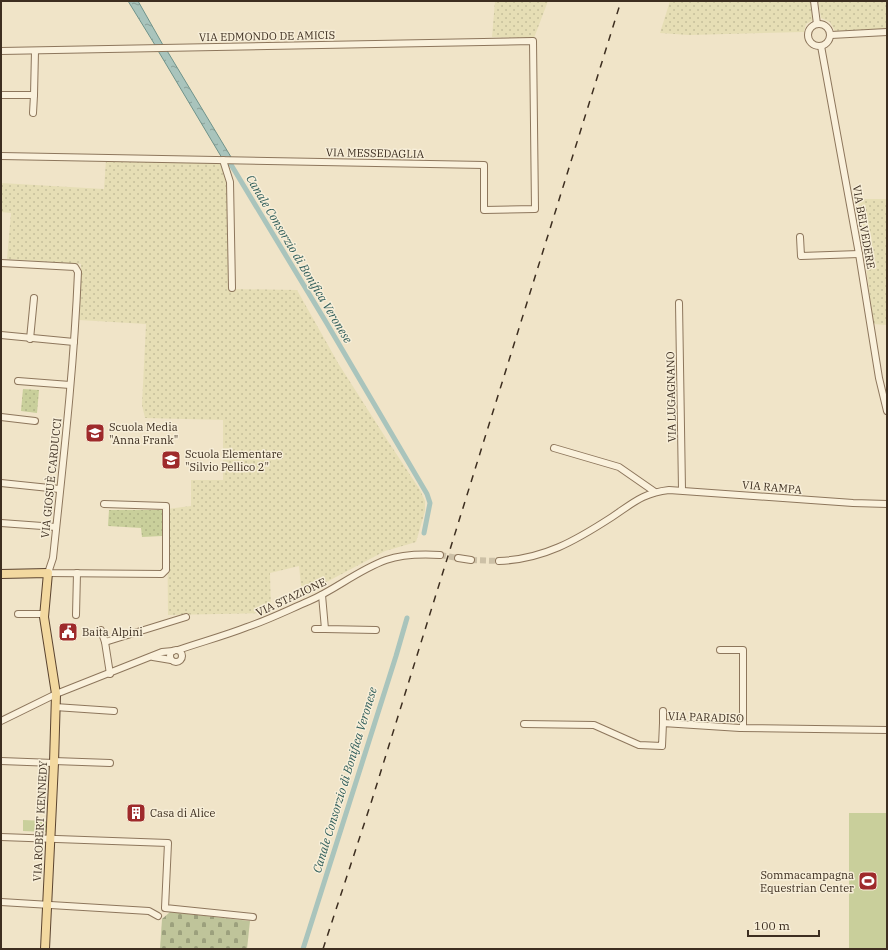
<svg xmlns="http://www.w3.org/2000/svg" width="888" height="950" viewBox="0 0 888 950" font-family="'IBM Plex Serif',serif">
<defs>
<pattern id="farmland-dots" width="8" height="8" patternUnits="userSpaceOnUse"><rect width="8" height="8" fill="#e6deb5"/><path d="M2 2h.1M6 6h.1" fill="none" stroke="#c6bf9b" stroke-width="1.8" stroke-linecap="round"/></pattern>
<pattern id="cemetery-stones" width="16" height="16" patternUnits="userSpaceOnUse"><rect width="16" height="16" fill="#bfc49a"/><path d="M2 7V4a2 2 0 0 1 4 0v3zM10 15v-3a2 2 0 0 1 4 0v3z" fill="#9ca07d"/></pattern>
<pattern id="park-dots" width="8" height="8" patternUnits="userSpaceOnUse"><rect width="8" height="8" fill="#c9cf9b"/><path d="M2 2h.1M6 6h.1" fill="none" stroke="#aeb285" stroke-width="1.8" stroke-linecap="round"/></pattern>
<pattern id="water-ripples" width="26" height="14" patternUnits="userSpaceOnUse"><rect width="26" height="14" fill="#a9c4bc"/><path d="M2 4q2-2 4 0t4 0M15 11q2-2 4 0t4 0" fill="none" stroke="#8ba098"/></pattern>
</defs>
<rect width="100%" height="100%" fill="#f0e4c8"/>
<g fill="url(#farmland-dots)">
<polygon points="495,1 548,1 534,38 492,37"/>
<polygon points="670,1 812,1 815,19 806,24 804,32 689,35 660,33"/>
<polygon points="818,1 887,1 887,29 835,31 830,22 821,18"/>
<polygon points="106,159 221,163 224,171 228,193 229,289 297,290 338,363 382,432 420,490 425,501 425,511 416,542 385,551 302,595 299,566 270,573 271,613 168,615 167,509 191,506 191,480 223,480 223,420 145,418 142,405 146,324 79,320 81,264 7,259 11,213 1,212 1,183 104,189"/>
<polygon points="858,199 887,199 887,325 873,324"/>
</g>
<polygon fill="url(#cemetery-stones)" points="170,912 250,921 247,949 160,949 162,919"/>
<g fill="url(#park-dots)">
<polygon points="23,389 39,390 37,413 21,411"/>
<polygon points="109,510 162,510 162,536 142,537 141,528 108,526"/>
</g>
<g fill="#c9cf9b">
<rect x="849" y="813" width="38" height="136"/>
<polygon points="23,820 46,821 46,832 23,831"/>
</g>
<g fill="url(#water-ripples)" stroke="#6f938a">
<polygon points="128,1 138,1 163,45 155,45"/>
<polygon points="157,49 166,49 231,157 222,158"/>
</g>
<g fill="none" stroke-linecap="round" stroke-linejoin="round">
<g stroke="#a9c4bc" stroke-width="5">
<polyline points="227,158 326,322 427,494 430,503 424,533"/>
<polyline points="303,949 396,656 407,618"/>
</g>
<g stroke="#ccc0a6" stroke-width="6" stroke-dasharray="6 3" stroke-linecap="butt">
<polyline points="440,555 458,558"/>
<polyline points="471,560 499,561"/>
</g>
<defs>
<g id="minor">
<polyline points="814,1 817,24"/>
<circle cx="819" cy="35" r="11"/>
<polyline points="831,35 887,32"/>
<polyline points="821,46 859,254 879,378 887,411"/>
<polyline points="1,51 533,41 535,209 484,210 484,165 1,156"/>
<polyline points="1,95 34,95 35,51"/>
<polyline points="33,113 34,95"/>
<polyline points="223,160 230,182 232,288"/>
<polyline points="800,237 801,256 859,254"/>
<path d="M1 263 75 267 78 272C74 368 63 463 53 558L48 573 162 574 166 570V506L104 504"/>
<polyline points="679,303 682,490"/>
<polyline points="1,335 74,342"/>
<polyline points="30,339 34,298"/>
<polyline points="18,381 70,385"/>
<polyline points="1,417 35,421"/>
<polyline points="554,448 619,467 655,492"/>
<polyline points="1,483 59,489"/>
<polyline points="1,523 56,527"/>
<polyline points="458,558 471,560"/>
<path d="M499 561C544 559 575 541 612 517 633 503 643 493 669 490L853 503 887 504"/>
<polyline points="322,595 325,629 376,630"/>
<polyline points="18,614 45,614"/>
<polyline points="76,615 77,573"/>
<polyline points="315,629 325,629"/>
<polyline points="101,630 105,642"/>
<circle cx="176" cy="656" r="6"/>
<path d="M178 650C201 642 224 636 247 627 268 620 288 610 309 601 335 590 358 570 386 560 403 554 422 554 440 555"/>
<polyline points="720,650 743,650 743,728"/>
<polyline points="153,657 171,660"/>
<polyline points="110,674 105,642 186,617"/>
<polyline points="55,707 114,711"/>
<polyline points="1,721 56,694 162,652 173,651"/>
<polyline points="663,723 663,711"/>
<polyline points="524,724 594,725 639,745 662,746 663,723 740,728 887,730"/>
<polyline points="1,761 54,763"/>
<polyline points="54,761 110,763"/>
<polyline points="1,837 168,843 165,908 253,917"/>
<polyline points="1,902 149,911 158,916"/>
</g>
<polyline id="major" points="1,574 48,573 44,617 56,694 54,763 45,949"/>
</defs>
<use href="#minor" stroke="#8d765c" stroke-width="8"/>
<use href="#major" stroke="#5b4430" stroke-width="10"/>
<use href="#minor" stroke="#faf1dc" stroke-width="6"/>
<use href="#major" stroke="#f3d9a0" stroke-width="8"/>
<polyline stroke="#3d2e20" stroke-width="1.5" stroke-dasharray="7 7" stroke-linecap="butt" points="323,949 371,803 621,1"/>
</g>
<defs>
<symbol id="school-square" viewBox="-11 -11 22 22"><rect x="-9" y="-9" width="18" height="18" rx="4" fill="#9e2a2b" stroke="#f7eed8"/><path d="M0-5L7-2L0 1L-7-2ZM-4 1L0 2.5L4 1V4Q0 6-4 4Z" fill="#fff"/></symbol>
<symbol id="civic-square" viewBox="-11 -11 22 22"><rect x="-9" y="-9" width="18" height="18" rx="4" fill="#9e2a2b" stroke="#f7eed8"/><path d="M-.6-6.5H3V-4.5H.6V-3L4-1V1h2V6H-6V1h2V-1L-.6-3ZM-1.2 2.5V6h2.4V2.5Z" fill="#fff"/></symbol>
<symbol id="building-square" viewBox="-11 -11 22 22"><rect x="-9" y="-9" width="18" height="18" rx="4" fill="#9e2a2b" stroke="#f7eed8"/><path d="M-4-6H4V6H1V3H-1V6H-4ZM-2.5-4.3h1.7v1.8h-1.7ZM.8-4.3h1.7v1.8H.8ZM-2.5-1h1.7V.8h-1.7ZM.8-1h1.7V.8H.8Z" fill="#fff"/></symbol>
<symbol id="stadium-square" viewBox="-11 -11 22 22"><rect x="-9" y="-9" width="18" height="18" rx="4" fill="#9e2a2b" stroke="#f7eed8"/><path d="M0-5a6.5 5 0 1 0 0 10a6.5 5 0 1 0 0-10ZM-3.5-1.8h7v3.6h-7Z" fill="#fff"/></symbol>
</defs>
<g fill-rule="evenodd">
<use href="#school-square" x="84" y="422" width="22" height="22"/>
<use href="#school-square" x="160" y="449" width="22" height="22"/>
<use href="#civic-square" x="57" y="621" width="22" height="22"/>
<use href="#building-square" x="125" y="802" width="22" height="22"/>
<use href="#stadium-square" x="857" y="870" width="22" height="22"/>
</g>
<g text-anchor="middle" stroke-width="3" stroke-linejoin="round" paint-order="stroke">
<g font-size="11" fill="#3d2e20" stroke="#f7eed8">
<text transform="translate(267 36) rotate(-1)" y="4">VIA EDMONDO DE AMICIS</text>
<text transform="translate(375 153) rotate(1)" y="4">VIA MESSEDAGLIA</text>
<text transform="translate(864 227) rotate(80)" y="4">VIA BELVEDERE</text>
<text transform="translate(671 397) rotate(-91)" y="4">VIA LUGAGNANO</text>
<text transform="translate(51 478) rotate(-84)" y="4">VIA GIOSUÈ CARDUCCI</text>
<text transform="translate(772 487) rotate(5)" y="4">VIA RAMPA</text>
<text transform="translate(291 597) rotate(-25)" y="4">VIA STAZIONE</text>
<text transform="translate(706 717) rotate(2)" y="4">VIA PARADISO</text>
<text transform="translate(40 821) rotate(-87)" y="4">VIA ROBERT KENNEDY</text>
</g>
<g font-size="11" fill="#3d2e20" stroke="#f7eed8" text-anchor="start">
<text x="109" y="431">Scuola Media<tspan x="109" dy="13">"Anna Frank"</tspan></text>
<text x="185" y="458">Scuola Elementare<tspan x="185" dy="13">"Silvio Pellico 2"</tspan></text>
<text x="82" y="636">Baita Alpini</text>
<text x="150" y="817">Casa di Alice</text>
<text x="854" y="879" text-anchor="end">Sommacampagna<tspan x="854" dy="13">Equestrian Center</tspan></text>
</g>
<g font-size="12" font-style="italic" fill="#2f5d5a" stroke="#f7eed8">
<text transform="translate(299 259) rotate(59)" y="4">Canale Consorzio di Bonifica Veronese</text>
<text transform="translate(345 780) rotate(-73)" y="4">Canale Consorzio di Bonifica Veronese</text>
</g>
</g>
<rect width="888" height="950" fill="none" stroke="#3d2e20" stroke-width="4"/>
<path d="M748 930v6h71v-6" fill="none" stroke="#3d2e20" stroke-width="2"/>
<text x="754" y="930" font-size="12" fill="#3d2e20" stroke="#f7eed8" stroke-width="3" paint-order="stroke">100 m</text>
</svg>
